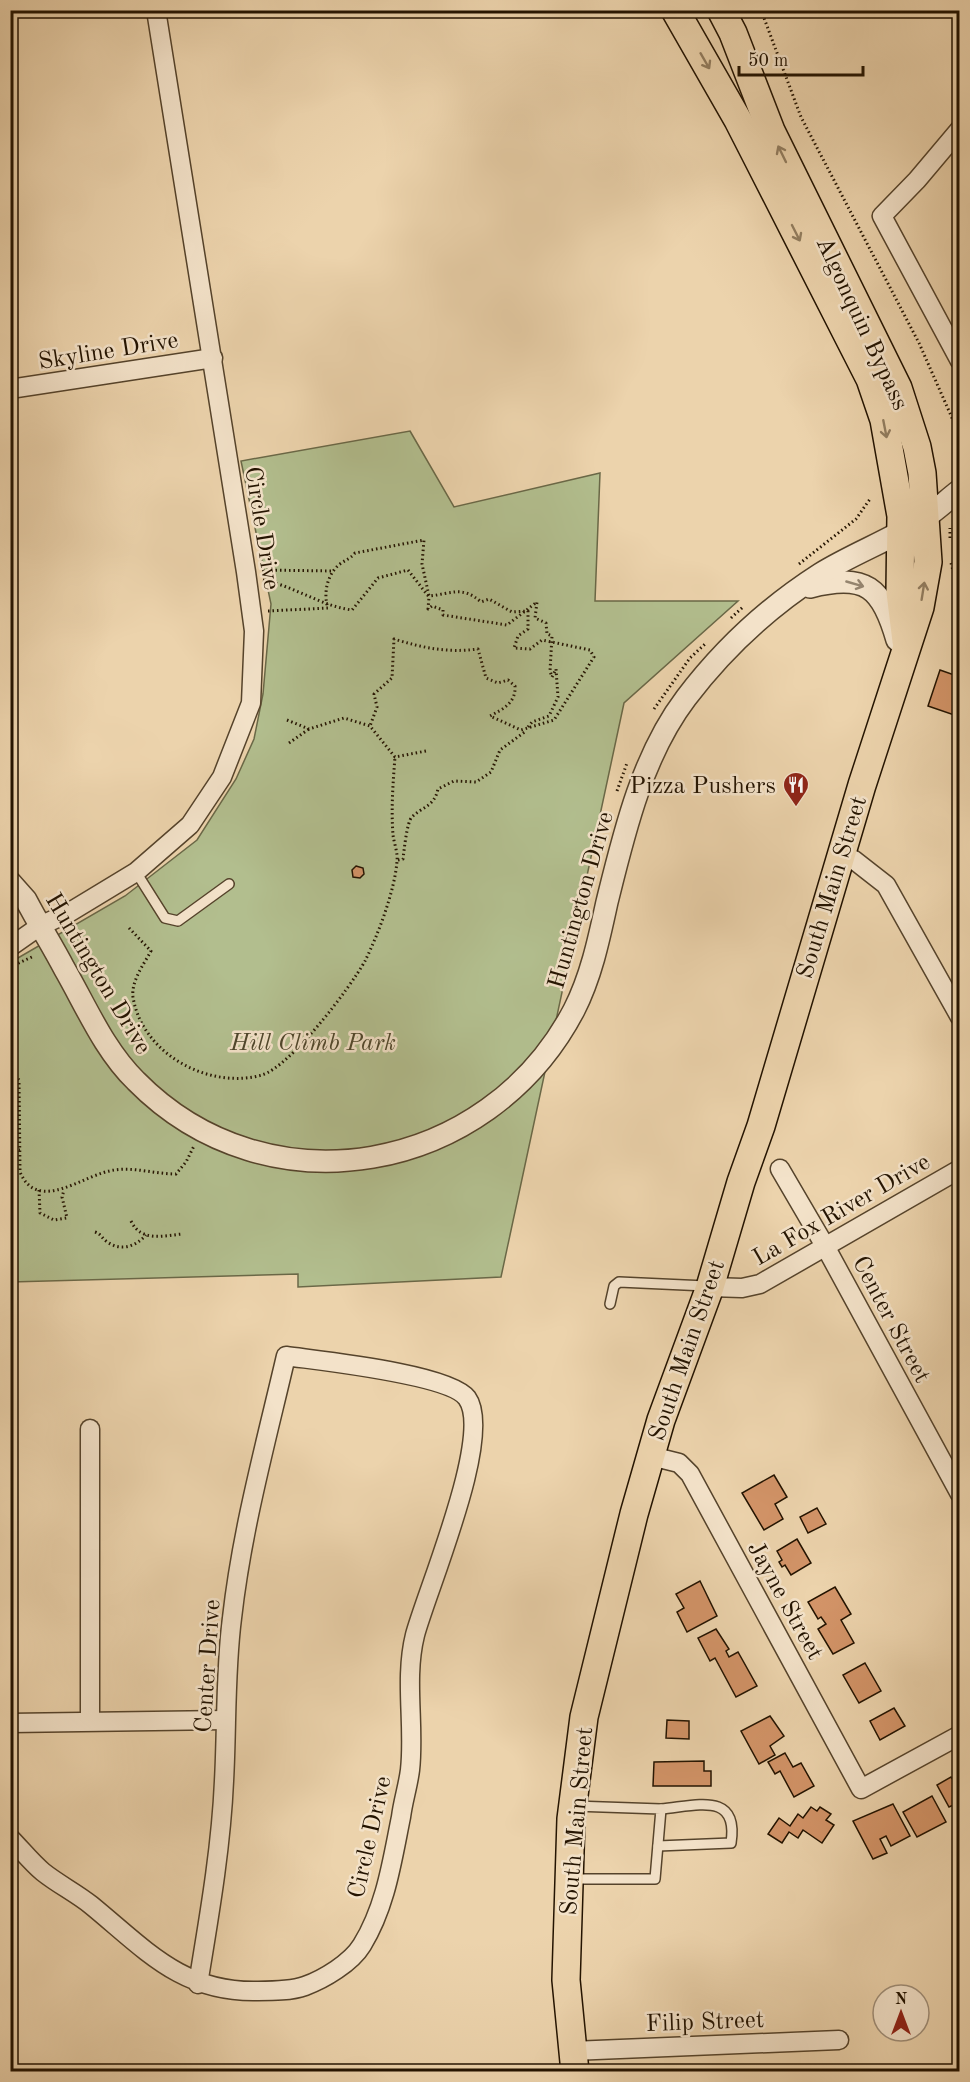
<svg xmlns="http://www.w3.org/2000/svg" width="970" height="2082" viewBox="0 0 970 2082" font-family="'Old Standard TT',serif">
<rect width="100%" height="100%" fill="#ecd3ac"/>
<filter id="stains"><feTurbulence type="fractalNoise" baseFrequency=".00333" numOctaves="4"/><feColorMatrix values="0 0 0 0 .2 0 0 0 0 .09 0 0 0 0 .02 0 0 0 .5 -.17"/></filter>
<radialGradient id="worn" r=".72"><stop offset=".6" stop-color="#630" stop-opacity="0"/><stop offset="1" stop-color="#630" stop-opacity=".3"/></radialGradient>
<polygon fill="#b2be8e" stroke="#6a6847" stroke-width="1.5" points="410,431 454,507 600,473 595,601 738,601 624,703 501,1277 298,1287 298,1274 11,1282 11,962 125,896 197,840 236,779 254,739 263,694 271,604 241,461"/>
<g fill="#d39468" stroke="#231300" stroke-width="1.5">
<polygon points="940,670 960,677 960,717 928,706"/>
<polygon points="356,866 363,868 364,874 360,878 353,877 352,870"/>
<polygon points="774,1475 787,1497 775,1504 783,1519 764,1530 742,1493"/>
<polygon points="817,1508 826,1524 808,1533 800,1517"/>
<polygon points="797,1539 811,1563 791,1575 785,1565 782,1567 779,1562 782,1560 777,1551"/>
<polygon points="700,1581 717,1616 687,1632 677,1612 684,1608 676,1594"/>
<polygon points="835,1587 851,1614 841,1620 854,1643 833,1654 818,1629 826,1624 821,1617 818,1619 808,1602"/>
<polygon points="716,1629 729,1649 726,1651 729,1657 738,1652 757,1686 736,1697 715,1658 710,1661 698,1638"/>
<polygon points="865,1663 881,1691 859,1703 843,1675"/>
<polygon points="894,1708 905,1726 880,1740 870,1721"/>
<polygon points="770,1716 784,1736 770,1746 775,1755 759,1764 741,1731"/>
<polygon points="667,1720 689,1721 689,1739 666,1738"/>
<polygon points="785,1753 793,1767 801,1763 814,1786 794,1797 780,1771 775,1774 768,1762"/>
<polygon points="704,1761 704,1771 711,1771 711,1786 653,1786 654,1762"/>
<polygon points="951,1777 955,1783 960,1780 960,1802 949,1807 937,1785"/>
<polygon points="932,1796 946,1822 917,1837 903,1812"/>
<polygon points="893,1804 910,1836 891,1846 886,1836 880,1839 887,1853 873,1859 853,1821"/>
<polygon points="811,1807 817,1811 820,1807 831,1814 826,1820 834,1825 822,1843 803,1830 798,1838 789,1832 782,1843 768,1834 779,1818 790,1826 798,1814 803,1818"/>
</g>
<g fill="none" stroke-linecap="round" stroke-linejoin="round">
<defs>
<g id="service">
<polyline points="136,872 165,918 178,921 229,884"/>
<polyline points="610,1304 614,1286 619,1282 706,1286"/>
<path d="M658 1846 731 1843C739 1791 696 1806 661 1809"/>
<polyline points="571,1879 655,1879 661,1809 574,1806"/>
</g>
<g id="minor">
<polyline points="960,129 917,180 882,216 960,361"/>
<polyline points="10,389 213,358"/>
<polyline points="842,855 854,860 886,885 960,1017"/>
<polyline points="10,947 40,926 70,912 136,872 190,825 222,777 251,703 254,631 246,572 156,10"/>
<polyline points="780,1169 825,1246 960,1494"/>
<polyline points="710,1287 742,1288 760,1284 960,1169"/>
<polyline points="90,1429 90,1721"/>
<polyline points="651,1456 679,1463 690,1474 861,1789 960,1735"/>
<polyline points="10,1723 225,1720"/>
<path d="M10 1838C21 1849 31 1862 43 1872 58 1884 76 1893 91 1905 146 1950 182 1993 258 1991 273 1991 291 1991 305 1986 324 1979 351 1963 362 1945 386 1906 392 1861 401 1817 403 1801 408 1786 410 1770 415 1726 404 1679 415 1635 427 1590 494 1435 467 1398 449 1374 321 1361 286 1356 266 1442 242 1529 232 1618 225 1672 227 1727 224 1781 221 1849 209 1917 198 1984"/>
<polyline points="572,2051 839,2040"/>
</g>
<g id="tertiary">
<path d="M810 587C866 573 882 587 897 640"/>
<path d="M10 882 26 900C38 923 52 945 64 968 86 1006 104 1050 136 1081 268 1215 488 1174 574 1010 591 977 599 939 607 902 624 833 642 756 686 698 724 648 767 608 820 574 854 553 893 539 926 517 938 509 948 499 960 490"/>
</g>
<g id="primary">
<polyline points="675,10 738,120 870,379 884,420 901,516 900,592 906,641"/>
<polyline points="575,2072 566,1980 571,1819 584,1717 634,1514 661,1420 710,1287 741,1182 761,1126 862,785 920,607 928,562 922,473 917,447 898,388 771,131 733,33 721,10"/>
</g>
</defs>
<use href="#service" stroke="#55432b" stroke-width="12"/>
<use href="#minor" stroke="#55432b" stroke-width="21"/>
<use href="#tertiary" stroke="#55432b" stroke-width="24"/>
<use href="#primary" stroke="#231300" stroke-width="30"/>
<g stroke="#231300" stroke-width="3" stroke-dasharray="1.5 3" stroke-linecap="butt">
<polyline points="761,10 801,117 919,343 960,436"/>
<polyline points="955,458 960,452"/>
<polyline points="950,538 950,528"/>
<polyline points="951,563 960,597"/>
<polyline points="799,564 856,519 870,499"/>
<polyline points="262,570 334,571"/>
<path d="M263 580C294 586 321 606 352 610L378 578 408 570 429 597 428 609 432 606 443 610V615L507 625 537 602 535 618 546 623 547 634 552 636 550 671 552 677 556 669 558 697 549 716 532 722 528 727"/>
<path d="M268 611 328 608C323 594 327 574 340 564 345 560 350 559 355 553L424 540 422 564 429 596C451 594 462 585 481 602L489 599 512 612 528 611V629L518 636 514 648 530 649 542 640 590 650 594 657 554 720 521 730 490 716C503 709 516 703 515 686L508 680 498 683 486 678 478 649C448 653 423 648 394 639L392 678 374 694 377 707 370 726"/>
<polyline points="731,618 744,606"/>
<polyline points="654,709 690,658 705,644"/>
<polyline points="287,720 309,729 344,718 370,726 395,757 426,751"/>
<polyline points="289,743 309,729"/>
<polyline points="617,791 627,763"/>
<path d="M398 860 403 859C404 851 407 821 412 817 423 806 434 807 438 789L454 781 476 782 491 772 500 750 526 731"/>
<path d="M129 928 151 951C144 964 131 981 133 997 142 1054 209 1090 262 1075 291 1066 350 988 365 961 378 935 395 890 397 861 398 853 394 843 393 835 391 809 393 783 395 757"/>
<polyline points="10,967 34,956"/>
<path d="M10 1068 19 1080 20 1172C38 1215 85 1173 115 1170 135 1167 155 1174 176 1174L186 1162 194 1146"/>
<polyline points="10,1150 20,1150"/>
<polyline points="39,1190 40,1213 54,1220 67,1218 62,1197 64,1190"/>
<path d="M131 1221C141 1242 162 1236 182 1234"/>
<path d="M95 1232C101 1234 101 1237 106 1241 120 1252 135 1247 146 1235"/>
</g>
<use href="#service" stroke="#f3e2c9" stroke-width="9"/>
<use href="#minor" stroke="#f3e2c9" stroke-width="18"/>
<use href="#tertiary" stroke="#f3e2c9" stroke-width="21"/>
<use href="#primary" stroke="#ecd3ac" stroke-width="27"/>
</g>
<defs><path id="oneway-shaft" d="M-6 0H5M1.5-3L5.5 0L1.5 3" fill="none" stroke-width="1.6" stroke-linecap="round" stroke-linejoin="round" transform="scale(1.5)"/></defs>
<g stroke="#927d5f">
<use href="#oneway-shaft" transform="translate(705 61) rotate(60)"/>
<use href="#oneway-shaft" transform="translate(782 154) rotate(-116)"/>
<use href="#oneway-shaft" transform="translate(796 233) rotate(63)"/>
<use href="#oneway-shaft" transform="translate(885 429) rotate(79)"/>
<use href="#oneway-shaft" transform="translate(923 591) rotate(-81)"/>
</g>
<use stroke="#95856f" href="#oneway-shaft" transform="translate(855 584) rotate(16)"/>
<defs>
<symbol id="restaurant-pin" viewBox="-11 -11 22 30"><path d="M0 17L-7.5 6A9.5 9.5 0 1 1 7.5 6Z" fill="#8f2418" stroke="#f3e2c9"/><path d="M-5-6h1v4h1v-4h1v4h1v-4h1v5L-1.5 .5V6h-2V.5L-5-1ZM5-6V6H3V1.5H1.5Q1.5-4 5-6Z" fill="#fff"/></symbol>
</defs>
<g fill-rule="evenodd">
<use href="#restaurant-pin" x="781" y="770" width="30" height="40"/>
</g>
<g text-anchor="middle" stroke-width="5" stroke-linejoin="round" paint-order="stroke">
<g font-size="24" fill="#231300" stroke="#f3e2c9">
<text transform="translate(863 323) rotate(65)" y="8">Algonquin Bypass</text>
<text transform="translate(108 350) rotate(-9)" y="8">Skyline Drive</text>
<text transform="translate(263 528) rotate(81)" y="8">Circle Drive</text>
<text transform="translate(831 887) rotate(-73)" y="8">South Main Street</text>
<text transform="translate(580 900) rotate(-74)" y="8">Huntington Drive</text>
<text transform="translate(99 973) rotate(59)" y="8">Huntington Drive</text>
<text transform="translate(841 1209) rotate(-30)" y="8">La Fox River Drive</text>
<text transform="translate(892 1319) rotate(62)" y="8">Center Street</text>
<text transform="translate(686 1350) rotate(-71)" y="8">South Main Street</text>
<text transform="translate(786 1600) rotate(61)" y="8">Jayne Street</text>
<text transform="translate(207 1666) rotate(-86)" y="8">Center Drive</text>
<text transform="translate(576 1821) rotate(-85)" y="8">South Main Street</text>
<text transform="translate(369 1837) rotate(-77)" y="8">Circle Drive</text>
<text transform="translate(705 2021) rotate(-2)" y="8">Filip Street</text>
</g>
<g font-size="24" fill="#231300" stroke="#f3e2c9" text-anchor="end">
<text x="776" y="793">Pizza Pushers</text>
</g>
<g font-size="24" font-style="italic" fill="#4e462b" stroke="#f3e2c9">
<text x="313" y="1050">Hill Climb Park</text>
</g>
</g>
<rect width="970" height="2082" fill="none" stroke="#ecd3ac" stroke-width="36"/>
<rect x="12" y="12" width="946" height="2058" fill="none" stroke="#231300" stroke-width="3"/>
<rect x="18" y="18" width="934" height="2046" fill="none" stroke="#231300" stroke-width="1.5"/>
<g transform="translate(901 2013)"><circle r="28" fill="#f3e2c9" stroke="#a08f79" stroke-width="1.5"/>
<path d="M0-4.5L10 22L0 15L-10 22Z" fill="#8f2418"/>
<text y="-9" font-size="16" font-weight="bold" text-anchor="middle" fill="#231300">N</text>
</g>
<path d="M739 66v9h124v-9" fill="none" stroke="#231300" stroke-width="3"/>
<text x="748" y="66" font-size="18" fill="#231300" stroke="#f3e2c9" stroke-width="4.5" paint-order="stroke">50 m</text>
<rect width="100%" height="100%" filter="url(#stains)"/>
<rect width="100%" height="100%" fill="url(#worn)"/>
</svg>
